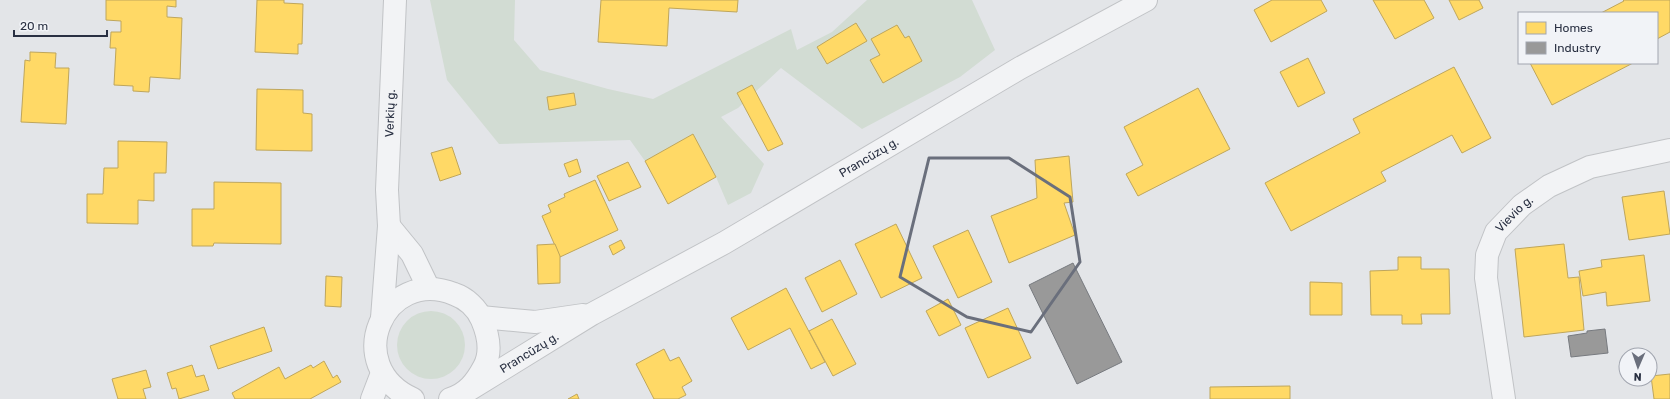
<svg xmlns="http://www.w3.org/2000/svg" width="1670" height="399" viewBox="0 0 1670 399" font-family="Rubik,sans-serif">
<rect width="100%" height="100%" fill="#e3e5e8"/>
<g fill="#d2dcd3">
<polygon points="430,0 515,0 514,40 540,70 608,89 653,99 791,29 797,50 832,32 867,0 972,0 995,50 960,77 862,129 781,68 738,108 721,117 764,164 751,193 728,205 716,177 693,134 645,161 630,140 499,144 447,80"/>
<circle cx="431" cy="345" r="34"/>
</g>
<g fill="#ffd966" stroke="#bfa65b">
<polygon points="106,0 176,0 176,7 167,6 167,17 182,18 180,79 150,77 149,92 133,91 133,86 114,85 116,48 110,48 111,32 121,32 121,21 106,20"/>
<polygon points="257,0 284,0 284,3 303,4 302,44 298,44 298,54 255,52"/>
<polygon points="601,0 738,0 737,12 669,8 667,46 598,42"/>
<polygon points="1272,0 1321,0 1327,11 1271,42 1254,10"/>
<polygon points="1373,0 1424,0 1434,18 1395,39"/>
<polygon points="1449,0 1479,0 1483,8 1459,20"/>
<polygon points="1623,0 1670,0 1670,32 1657,39 1657,13 1601,13 1624,1"/>
<polygon points="856,23 867,41 827,64 817,47"/>
<polygon points="897,25 905,38 909,36 922,61 883,83 870,60 880,55 871,39"/>
<polygon points="30,52 56,53 55,68 69,68 66,124 21,122 25,60 30,61"/>
<polygon points="1308,58 1325,93 1298,107 1280,72"/>
<polygon points="1530,63 1633,63 1552,105"/>
<polygon points="1454,67 1491,138 1462,153 1452,135 1381,172 1386,181 1291,231 1265,183 1360,133 1353,119"/>
<polygon points="752,85 783,144 768,151 737,93"/>
<polygon points="1198,88 1230,149 1138,196 1126,174 1143,165 1124,127"/>
<polygon points="257,89 303,90 303,113 312,114 312,151 256,150"/>
<polygon points="574,93 576,105 549,110 547,97"/>
<polygon points="693,134 716,177 668,204 645,161"/>
<polygon points="118,141 167,142 166,173 154,173 154,201 138,200 138,224 87,223 87,194 103,194 104,168 118,168"/>
<polygon points="452,147 461,174 440,181 431,153"/>
<polygon points="1069,156 1073,202 1064,203 1075,235 1009,263 991,216 1037,198 1035,160"/>
<polygon points="577,159 581,172 569,177 564,164"/>
<polygon points="628,162 641,187 609,201 597,176"/>
<polygon points="595,180 618,230 560,257 542,216 551,212 548,205 565,197 564,194"/>
<polygon points="214,182 281,183 281,244 214,243 213,246 192,246 192,209 214,209"/>
<polygon points="1664,191 1670,234 1629,240 1622,197"/>
<polygon points="896,224 922,278 881,298 855,244"/>
<polygon points="968,230 992,282 958,298 933,246"/>
<polygon points="621,240 625,248 613,255 609,246"/>
<polygon points="555,244 560,256 560,283 538,284 537,245"/>
<polygon points="1564,244 1568,278 1579,277 1584,330 1524,337 1515,249"/>
<polygon points="1644,255 1650,301 1607,306 1606,292 1583,296 1579,271 1602,267 1601,260"/>
<polygon points="1398,257 1421,257 1421,269 1449,269 1450,314 1421,314 1422,324 1402,324 1402,315 1371,315 1370,271 1398,270"/>
<polygon points="840,260 857,294 822,312 805,278"/>
<polygon points="326,276 342,277 341,307 325,306"/>
<polygon points="1310,282 1342,283 1342,315 1310,315"/>
<polygon points="786,288 825,362 811,369 790,328 748,350 731,318"/>
<polygon points="948,299 961,325 939,336 926,311"/>
<polygon points="1008,308 1031,358 988,378 965,328"/>
<polygon points="832,319 856,364 833,376 809,331"/>
<polygon points="264,327 272,351 218,369 210,346"/>
<polygon points="664,349 670,361 679,357 692,381 682,387 686,395 678,399 654,399 636,364"/>
<polygon points="324,361 333,378 337,375 341,382 310,399 235,399 232,393 279,367 285,379 311,365 313,368"/>
<polygon points="192,365 196,377 204,375 209,390 179,399 176,388 172,389 167,373"/>
<polygon points="146,370 151,387 143,389 146,399 118,399 112,379"/>
<polygon points="1670,374 1670,399 1654,399 1651,376"/>
<polygon points="1290,386 1290,399 1210,399 1210,387"/>
<polygon points="577,394 579,399 568,399"/>
</g>
<g fill="#999" stroke="#777a7f">
<polygon points="1073,263 1122,362 1077,384 1029,285"/>
<polygon points="1605,329 1608,353 1571,357 1568,336 1587,333 1587,331"/>
</g>
<g fill="none" stroke-linecap="round" stroke-linejoin="round">
<defs>
<g id="minor">
<polyline points="389,226 412,254 429,289"/>
<polyline points="481,317 535,322 583,315"/>
<path id="s1" d="M382 318 389 226 387 190 395 0"/>
<path id="s2" d="M467 391 592 314 724 243 1020 68 1146 0"/>
<polyline points="372,399 382,373"/>
<path d="M413 399C340 366 384 266 454 294 466 298 477 308 482 320 488 334 492 352 484 367 476 382 467 394 450 399"/>
<path id="s3" d="M1504 399 1486 278 1487 255 1496 232 1522 205 1549 186 1590 167 1670 150"/>
</g>
</defs>
<use href="#minor" stroke="#c1c3c6" stroke-width="24"/>
<use href="#minor" stroke="#f2f3f5" stroke-width="22"/>
</g>
<path fill="none" stroke="#6a6f7c" stroke-width="3" stroke-linejoin="round" d="M929 158H1009L1070 197 1080 262 1031 332 967 317 900 277Z"/>
<g text-anchor="middle" stroke-width="4" stroke-linejoin="round" paint-order="stroke">
<g font-size="12" fill="#293042" stroke="#f1f3f7">
<text dy="4" stroke="none"><textPath href="#s1" startOffset="205">Verkių g.</textPath></text>
<text dy="4" stroke="none"><textPath href="#s2" startOffset="465">Prancūzų g.</textPath></text>
<text dy="4" stroke="none"><textPath href="#s3" startOffset="196">Vievio g.</textPath></text>
<text dy="4" stroke="none"><textPath href="#s2" startOffset="73">Prancūzų g.</textPath></text>
</g>
</g>
<rect x="1518" y="12" width="140" height="52" fill="#f1f3f7" stroke="#a1a5af"/>
<rect x="1526" y="22" width="20" height="12" fill="#ffd966" stroke="#a1a5af"/>
<text x="1554" y="32" font-size="12" fill="#293042">Homes</text>
<rect x="1526" y="42" width="20" height="12" fill="#999999" stroke="#a1a5af"/>
<text x="1554" y="52" font-size="12" fill="#293042">Industry</text>
<g transform="translate(1638 367) rotate(182)"><circle r="19" fill="#f1f3f7" stroke="#a1a5af"/>
<path d="M0-3L7 15L0 10L-7 15Z" fill="#6a6f7c"/>
<text y="-6" font-size="11" font-weight="bold" text-anchor="middle" fill="#293042">N</text>
</g>
<path d="M14 30v6h93v-6" fill="none" stroke="#293042" stroke-width="2"/>
<text x="20" y="30" font-size="12" fill="#293042" stroke="#f1f3f7" stroke-width="3" paint-order="stroke">20 m</text>
</svg>
